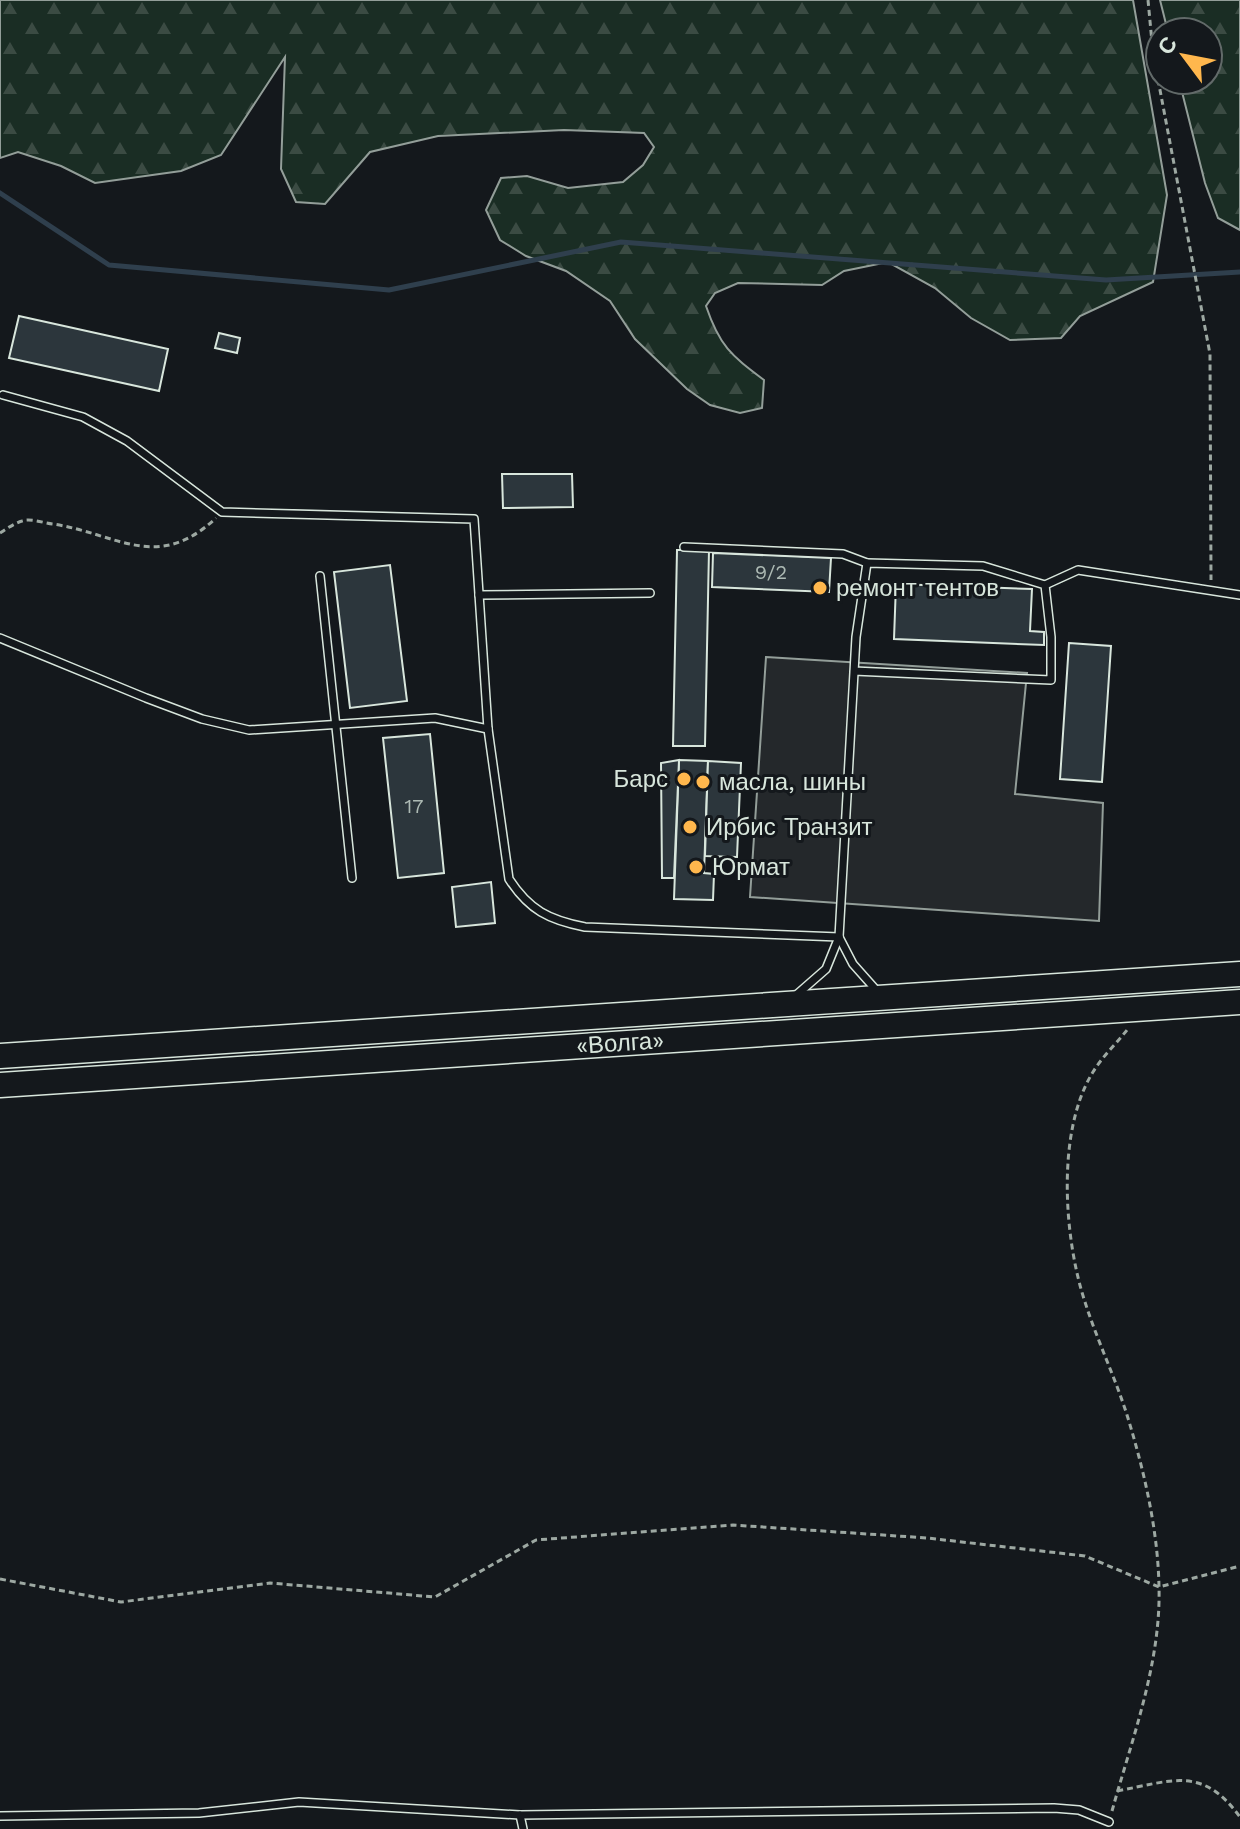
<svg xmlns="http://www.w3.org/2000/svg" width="1240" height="1829" viewBox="0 0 1240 1829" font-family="'Work Sans',sans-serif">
<defs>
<pattern id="forest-firs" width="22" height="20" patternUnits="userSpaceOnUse" patternTransform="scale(2)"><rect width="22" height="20" fill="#1a2d24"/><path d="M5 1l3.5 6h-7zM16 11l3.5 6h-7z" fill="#3b4b43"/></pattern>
</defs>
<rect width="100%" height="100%" fill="#14181c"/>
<g fill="url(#forest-firs)" stroke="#939e99" stroke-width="2">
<path d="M0 0H1133L1167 195 1153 282 1080 316 1061 338 1010 340 971 318 935 288 888 262 844 271 822 285 738 283 715 293 706 306C720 347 731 355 764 380L762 408 740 413 710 405 687 389 635 339 610 301 566 271 526 256 500 240 486 210 501 178 527 176 568 188 623 182 643 165 654 147 644 133 564 130 438 136 370 152 325 204 296 202 281 169 285 57 221 155 181 171 95 183 61 166 18 152 0 158Z"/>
<polygon points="1160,0 1240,0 1240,230 1218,218 1205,183 1179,80 1208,80 1208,32 1168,32"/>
</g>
<polygon fill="#24282b" stroke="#939e99" stroke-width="2" points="766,657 1027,673 1015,794 1103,803 1099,921 750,897"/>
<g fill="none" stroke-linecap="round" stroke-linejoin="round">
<polyline stroke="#2f3f4d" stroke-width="5" points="0,193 109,265 389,290 621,242 1106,280 1240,272"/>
</g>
<g fill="#2c363c" stroke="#d8e6dc" stroke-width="2">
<polygon points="19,316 168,349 159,391 9,358"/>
<polygon points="219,333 240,338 237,353 215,348"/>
<polygon points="502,474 572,474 573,507 503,508"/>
<polygon points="677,550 709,550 705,746 673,746"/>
<polygon points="713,553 831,558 829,592 712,587"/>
<polygon points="390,565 407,701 350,708 334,572"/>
<polygon points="896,584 1032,589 1030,631 1044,632 1044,645 894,639"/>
<polygon points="1069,643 1111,646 1102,782 1060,779"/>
<polygon points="430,734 444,873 398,878 383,738"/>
<polygon points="679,760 708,761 704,873 714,874 713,900 674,899"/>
<polygon points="679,760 674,878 662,878 661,763"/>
<polygon points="708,761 741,763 737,857 705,856"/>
<polygon points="491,882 495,923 456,927 452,887"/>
</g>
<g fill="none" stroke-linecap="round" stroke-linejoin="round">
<defs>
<g id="lane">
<path d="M3 395 83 417 127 441 222 512 474 519 488 729 509 879C529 910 549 920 585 927L839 937"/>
<polyline points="684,547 843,554 867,563"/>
<polyline points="320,576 352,878"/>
<polyline points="1045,585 1078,570 1240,595"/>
<polyline points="479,595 650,593"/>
<polyline points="0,638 146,698 202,719 249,730 435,718 488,729"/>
<polyline points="839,937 853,964 877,991"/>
<polyline points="794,997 826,969 839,937 856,637 867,563 983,566 1045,585 1051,637 1051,680 854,671"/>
<polyline points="520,1815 523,1829"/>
<polyline points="0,1816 199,1813 299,1802 520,1815 1054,1808 1079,1810 1109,1822"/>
</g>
<g id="highway">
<polyline points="0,1056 1240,974"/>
<polyline points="0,1085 1240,1002"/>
</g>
</defs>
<use href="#lane" stroke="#d8e6dc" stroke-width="10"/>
<use href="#highway" stroke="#d8e6dc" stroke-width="27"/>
<g stroke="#9da8a2" stroke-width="3" stroke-dasharray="6 4" stroke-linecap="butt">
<polyline points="1148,0 1153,53 1210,354 1211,580"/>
<path d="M0 533C6 529 15 523 22 521 30 518 44 523 53 524 118 534 157 573 216 518"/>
<polyline points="0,1579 121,1602 270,1583 435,1597 536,1540 733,1525 927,1538 1085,1556 1159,1587 1240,1566"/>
<path d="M1117 1791C1172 1781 1202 1765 1240 1817"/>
<path d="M1112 1811C1132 1739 1161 1663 1159 1587 1158 1530 1144 1470 1127 1415 1115 1377 1097 1340 1085 1302 1064 1239 1056 1131 1093 1072 1102 1057 1116 1044 1127 1030"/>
</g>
<use href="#lane" stroke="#14181c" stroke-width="7"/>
<use href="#highway" stroke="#14181c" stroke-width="24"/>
</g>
<g fill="#ffb74d" stroke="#14181c" stroke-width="3">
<circle cx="820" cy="588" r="8"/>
<circle cx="684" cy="779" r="8"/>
<circle cx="703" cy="782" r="8"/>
<circle cx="690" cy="827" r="8"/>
<circle cx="696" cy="867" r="8"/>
</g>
<g text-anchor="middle" stroke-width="6" stroke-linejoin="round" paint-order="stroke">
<g font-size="20" fill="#adbab4">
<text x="771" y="579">9/2</text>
<text x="414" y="813">17</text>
</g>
<g font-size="24" fill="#d8e6dc" stroke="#14181c" text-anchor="start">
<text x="836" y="596">ремонт тентов</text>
<text x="668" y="787" text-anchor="end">Барс</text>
<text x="719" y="790">масла, шины</text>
<text x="706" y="835">Ирбис Транзит</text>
<text x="712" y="875">Юрмат</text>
</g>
<g font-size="24" fill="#d8e6dc" stroke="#14181c">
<text transform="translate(620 1043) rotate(-4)" y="8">«Волга»</text>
</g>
</g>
<g transform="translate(1184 56) rotate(302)"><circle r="38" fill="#14181c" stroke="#626a69" stroke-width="2"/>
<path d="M0-6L14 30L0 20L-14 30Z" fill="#ffb74d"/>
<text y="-12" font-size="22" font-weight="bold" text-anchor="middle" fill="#d8e6dc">С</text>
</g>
</svg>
